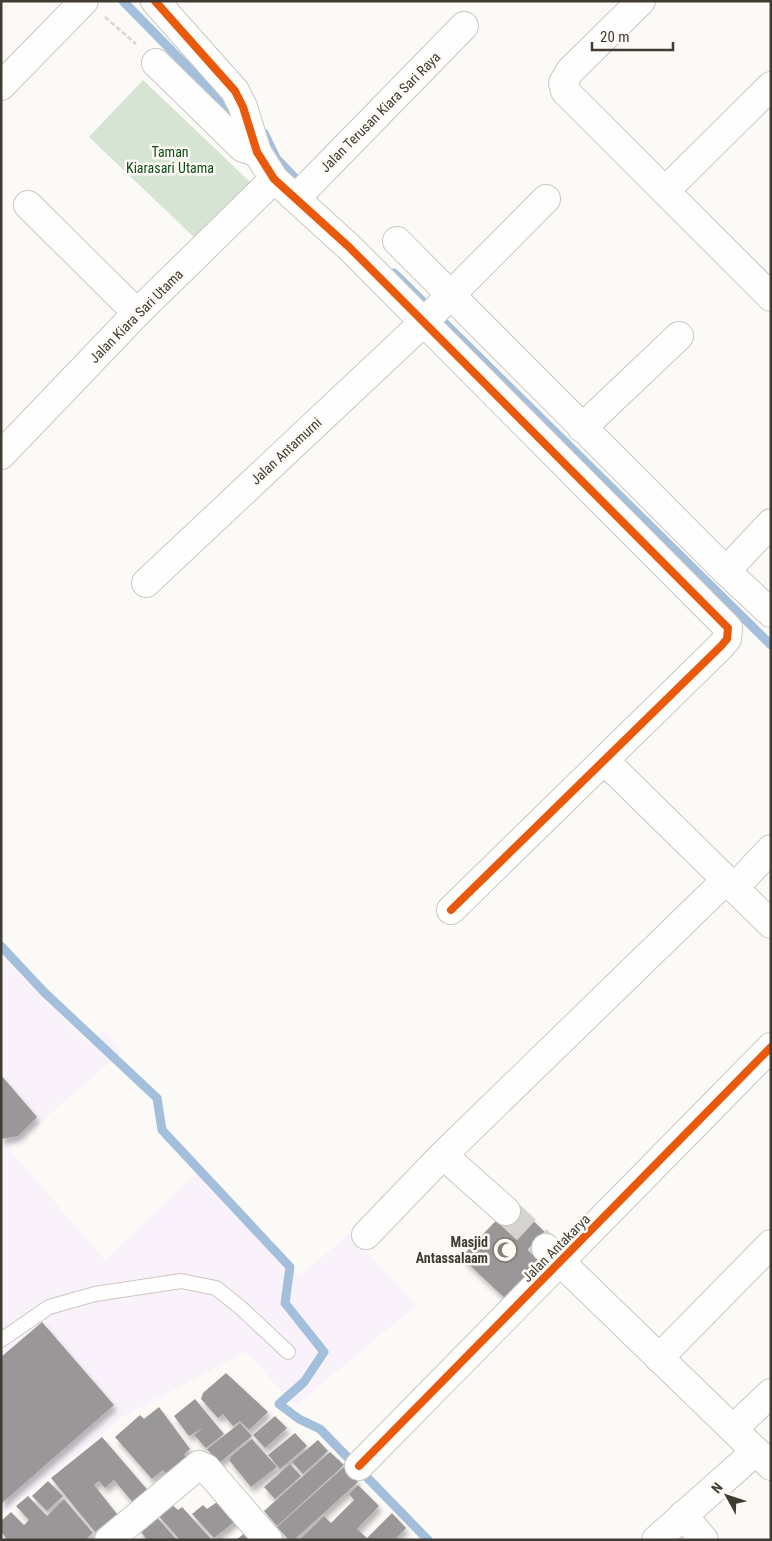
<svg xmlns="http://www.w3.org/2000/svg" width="772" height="1541" viewBox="0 0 772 1541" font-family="'Roboto Condensed',sans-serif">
<defs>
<filter id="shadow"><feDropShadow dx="3" dy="5.5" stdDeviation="2.5" flood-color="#0004"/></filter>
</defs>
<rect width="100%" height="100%" fill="#fcfaf7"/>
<polygon fill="#faf2fb" points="1,956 89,1044 105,1029 121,1053 9,1149 105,1260 201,1169 300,1275 349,1234 417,1305 295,1406 246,1352 124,1416 1,1515"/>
<polygon fill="#d6e4d4" points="143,80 250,182 197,240 89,137"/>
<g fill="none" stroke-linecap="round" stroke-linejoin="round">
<g stroke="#a4bfdb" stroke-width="9">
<polyline points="123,1 221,101 228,118 232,119"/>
<polyline points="264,133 276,158 297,180"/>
<polyline points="394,273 771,645"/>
<polyline points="1,946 44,992 157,1098 162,1130 290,1267 285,1303 324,1352 304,1382 279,1404 299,1419 320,1429 428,1540"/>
</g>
</g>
<g fill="#9a9798" filter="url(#shadow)">
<polygon points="1,1075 37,1117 18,1136 1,1139"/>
<polygon points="514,1202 553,1240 550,1261 510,1303 461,1257"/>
<polygon points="42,1322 114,1405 1,1504 1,1357"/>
<polygon points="226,1373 268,1412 249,1430 240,1421 233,1426 223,1414 218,1418 201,1399 203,1393"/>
<polygon points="195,1399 224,1434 206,1448 194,1435 203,1428 189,1436 174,1416"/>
<polygon points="159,1407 190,1449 184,1454 191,1465 172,1480 163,1470 152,1479 115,1437 140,1415 144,1419"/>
<polygon points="275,1416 287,1428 265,1448 253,1435"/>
<polygon points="240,1423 252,1436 219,1463 207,1449"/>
<polygon points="295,1433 307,1446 280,1469 268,1455"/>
<polygon points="102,1437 151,1494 136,1506 114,1480 105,1488 99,1481 94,1485 117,1514 95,1532 51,1478"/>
<polygon points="252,1439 277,1467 251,1487 229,1460 231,1456"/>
<polygon points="318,1440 328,1451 303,1474 292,1462"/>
<polygon points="330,1452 344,1465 277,1526 264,1511"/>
<polygon points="290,1464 301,1476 275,1499 264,1487"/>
<polygon points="344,1467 358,1482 294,1540 289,1540 277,1527"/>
<polygon points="48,1481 63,1496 47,1511 32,1496"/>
<polygon points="358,1485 379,1506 357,1529 367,1538 392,1513 406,1528 394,1540 299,1540 324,1516 331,1523 354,1500 349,1494"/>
<polygon points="28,1496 47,1516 64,1499 93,1533 85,1540 8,1540 1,1532 1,1521 11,1512 24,1525 29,1520 16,1506"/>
<polygon points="220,1500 238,1519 214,1538 192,1514 203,1505 207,1509"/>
<polygon points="171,1504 178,1510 182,1507 212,1540 180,1540 156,1513"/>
<polygon points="154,1514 177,1540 147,1540 138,1528"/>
<polygon points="246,1532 253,1540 236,1540"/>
</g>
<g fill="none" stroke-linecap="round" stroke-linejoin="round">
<polyline stroke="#d6d4d0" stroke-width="28" stroke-dasharray="28 14" stroke-linecap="butt" points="506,1211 546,1248"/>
<defs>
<polyline id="lane" points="1,1340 49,1307 95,1294 181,1281 216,1288 241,1308 288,1352"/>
<g id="street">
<polyline points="155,1 235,91 243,107 257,152 274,179 349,247 728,628 727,639 721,646 451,910"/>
<polyline points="641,1 570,71 563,83 565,91 771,297"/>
<polyline points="156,63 243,148 257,152"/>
<polyline points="1,86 84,1"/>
<polyline points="665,191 771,86"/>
<polyline points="296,198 464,26"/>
<polyline points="28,205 137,313"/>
<polyline points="397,241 726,571 771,613"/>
<polyline points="582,428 679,336"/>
<polyline points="1,455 137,313 274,179"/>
<polyline points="726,571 771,523"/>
<polyline points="146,583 426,320 546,199"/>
<polyline points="605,761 771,924"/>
<polyline points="734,888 771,849"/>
<polyline points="443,1155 506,1211"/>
<polyline points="366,1235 443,1155 726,880"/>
<polyline points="546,1248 771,1466"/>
<polyline points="659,1358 771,1244"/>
<polyline points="733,1429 771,1393"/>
<polyline points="359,1466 771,1047"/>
<polyline points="683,1515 704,1540"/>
<polyline points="109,1540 199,1465 206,1468 268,1540"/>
<polyline points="656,1540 756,1451"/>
</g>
</defs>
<use href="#lane" stroke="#cbc7c2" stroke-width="16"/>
<use href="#street" stroke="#cbc7c2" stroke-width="30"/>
<polyline stroke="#dddbda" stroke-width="3" stroke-dasharray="5 2.5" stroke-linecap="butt" points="105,17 136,44"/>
<use href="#lane" stroke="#fffefe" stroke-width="14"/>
<use href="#street" stroke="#fffefe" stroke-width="28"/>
<defs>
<g id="cycleway">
<polyline points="155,1 235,91 243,107 257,152 274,179 349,247 728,628 727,639 721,646 451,910"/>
<polyline points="359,1466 771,1047"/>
</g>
</defs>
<use href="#cycleway" stroke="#fdfaf6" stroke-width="11"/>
<use href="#cycleway" stroke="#e8590c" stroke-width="8"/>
</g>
<defs>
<symbol id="mosque-ring" viewBox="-11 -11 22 22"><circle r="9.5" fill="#fdfaf6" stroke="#827e78" stroke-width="1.5"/><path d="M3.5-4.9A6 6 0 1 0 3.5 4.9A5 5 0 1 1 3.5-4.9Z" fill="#827e78"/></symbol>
</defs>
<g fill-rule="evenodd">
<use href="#mosque-ring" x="491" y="1236" width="28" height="28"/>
</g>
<g text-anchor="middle" stroke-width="5" stroke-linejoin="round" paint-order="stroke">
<g font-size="14" fill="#403b33" stroke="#fdfaf6">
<text transform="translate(380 112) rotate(-45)" y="5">Jalan Terusan Kiara Sari Raya</text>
<text transform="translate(136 316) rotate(-45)" y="5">Jalan Kiara Sari Utama</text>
<text transform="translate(286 451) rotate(-43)" y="5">Jalan Antamurni</text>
<text transform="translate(556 1248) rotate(-45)" y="5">Jalan Antakarya</text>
</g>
<g font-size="14" fill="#0f4d18" stroke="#fdfaf6">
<text x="170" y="157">Taman<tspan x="170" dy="16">Kiarasari Utama</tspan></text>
</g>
<g font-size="14" font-weight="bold" fill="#403b33" stroke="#fdfaf6" text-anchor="end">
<text x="488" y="1247">Masjid<tspan x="488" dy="16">Antassalaam</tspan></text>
</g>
</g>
<rect width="772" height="1541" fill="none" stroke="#403b33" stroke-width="5"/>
<g transform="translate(727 1496) rotate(310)" stroke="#fdfaf6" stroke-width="4" paint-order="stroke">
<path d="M0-4L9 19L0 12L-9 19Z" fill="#403b33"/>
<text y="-8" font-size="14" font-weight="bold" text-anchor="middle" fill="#403b33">N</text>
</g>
<path d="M592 42v8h81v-8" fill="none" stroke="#403b33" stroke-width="2.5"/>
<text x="600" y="42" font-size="15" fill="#403b33" stroke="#fdfaf6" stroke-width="4" paint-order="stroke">20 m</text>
</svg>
